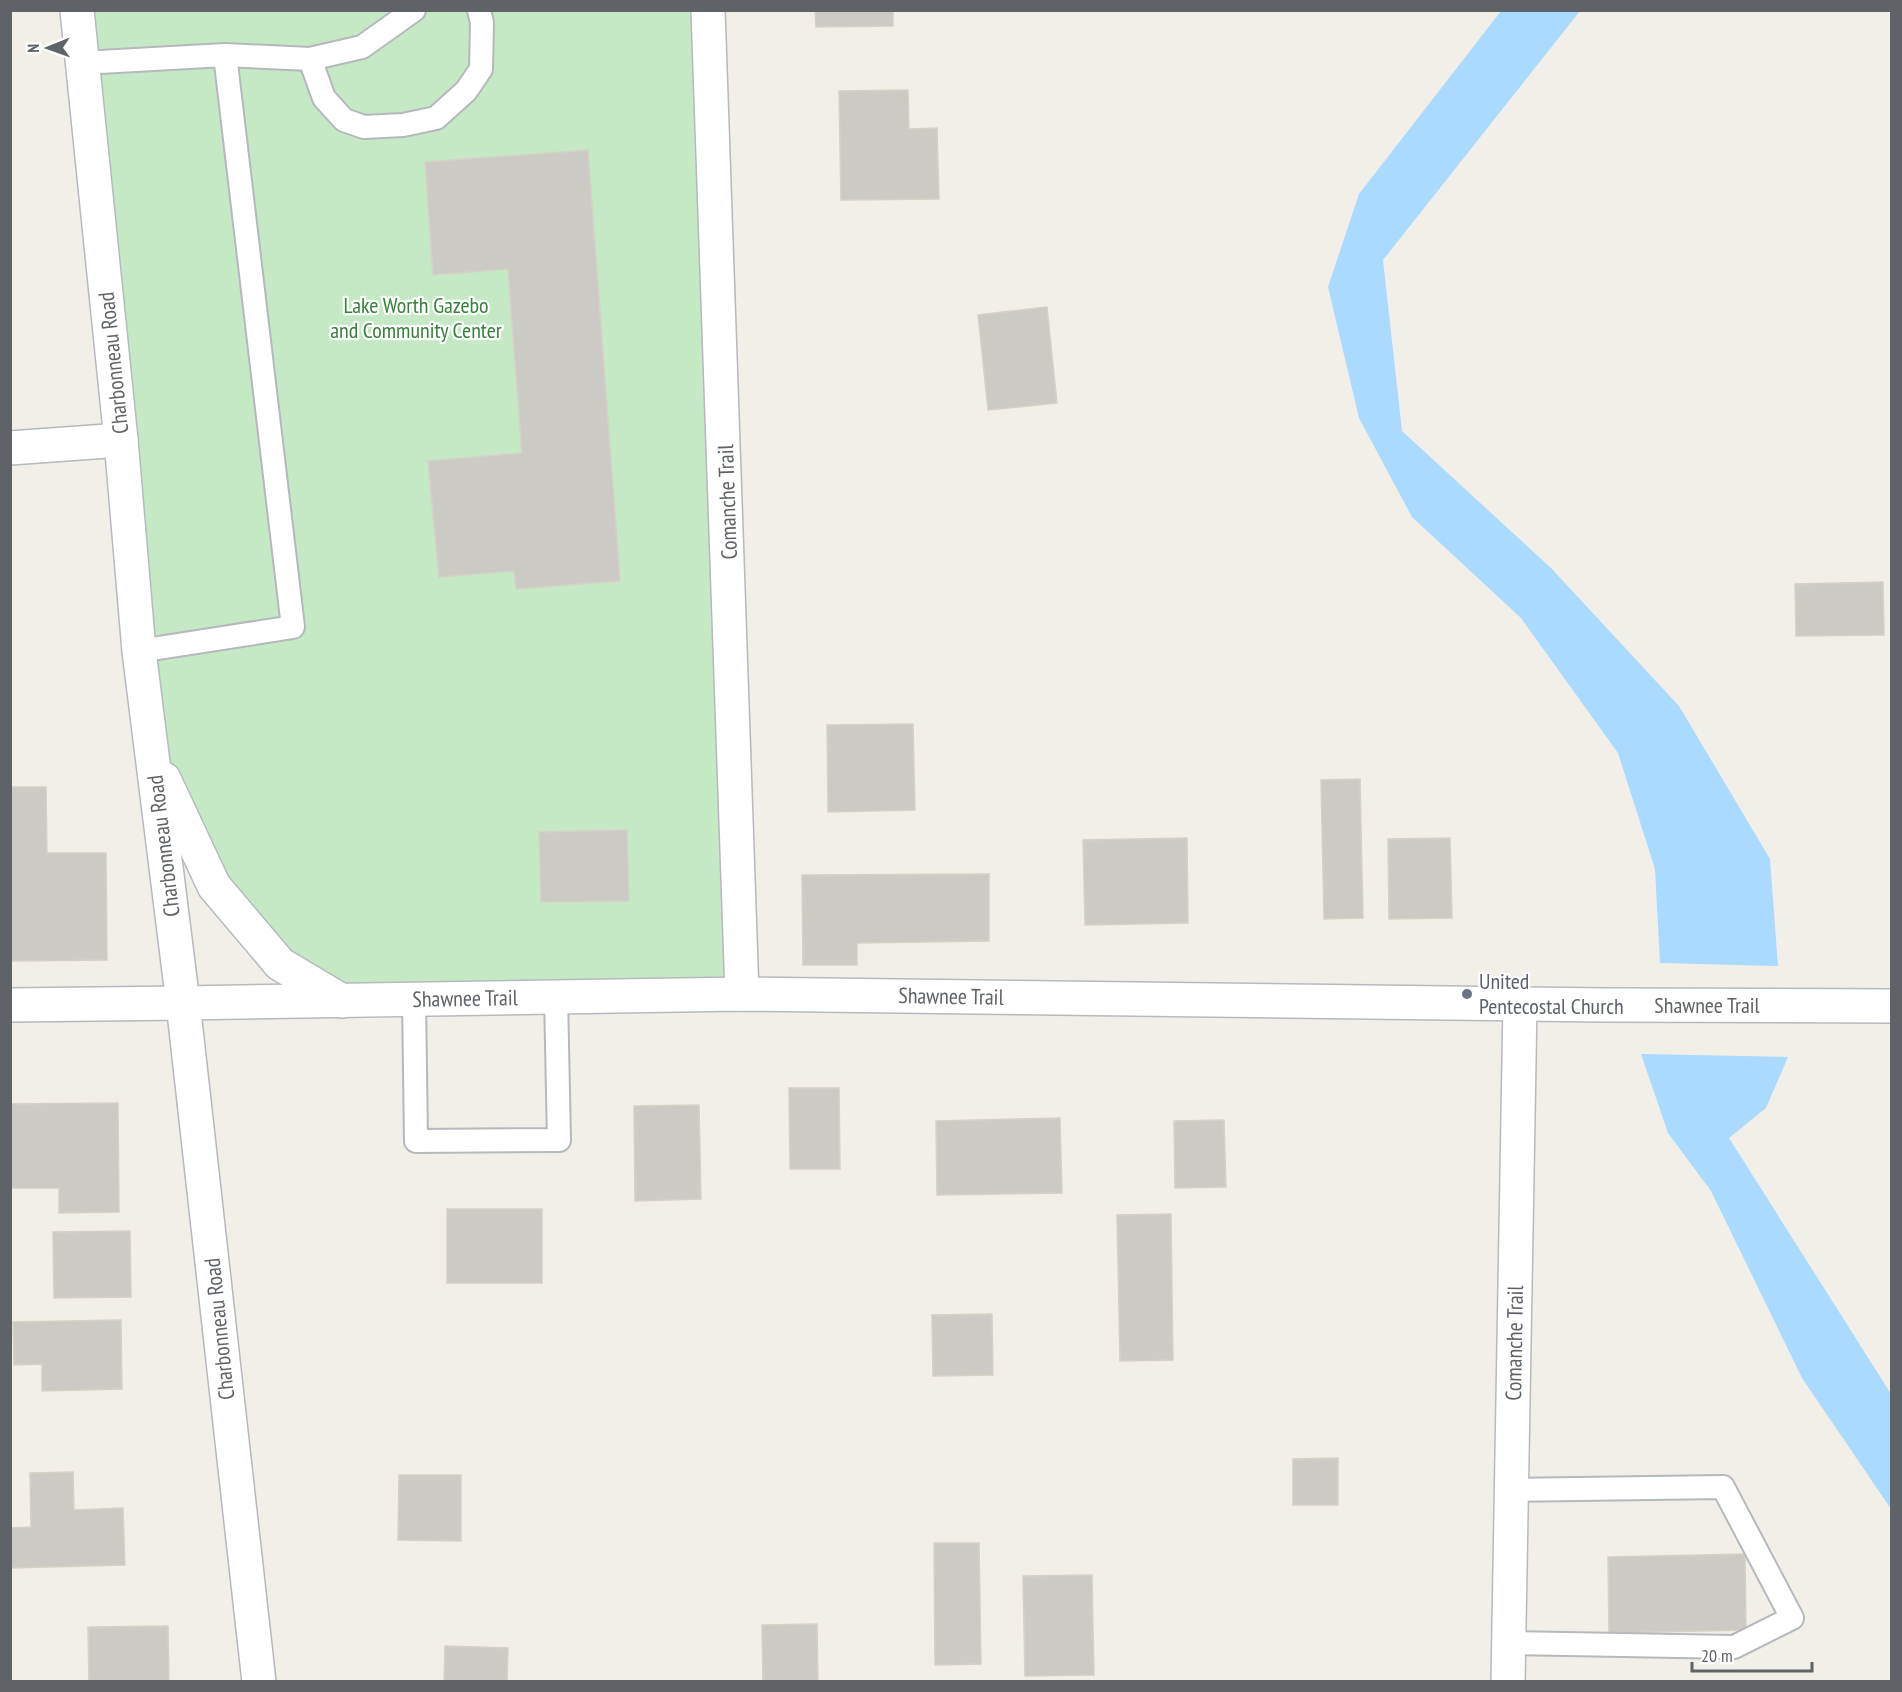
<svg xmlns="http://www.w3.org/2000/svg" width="1902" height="1692" viewBox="0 0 1902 1692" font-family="'PT Sans Narrow',sans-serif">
<rect width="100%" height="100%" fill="#f1efe8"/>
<polygon fill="#c5e8c5" points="78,11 711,11 742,994 342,1001 247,925 152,752"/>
<g fill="#aadaff">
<polygon points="1501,11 1580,11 1383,260 1402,431 1551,568 1679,706 1770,859 1778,966 1660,963 1655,869 1618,753 1521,618 1412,517 1359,418 1328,287 1359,194"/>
<polygon points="1641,1054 1788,1057 1766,1108 1729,1138 1891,1394 1891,1509 1802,1378 1711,1191 1668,1133"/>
</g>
<g fill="#cccac5" stroke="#d6d1c6" stroke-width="1.5">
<polygon points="815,10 893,10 893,26 816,27"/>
<polygon points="908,90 909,129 937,128 939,199 841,200 839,91"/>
<polygon points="588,150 620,581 516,589 514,571 439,577 428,461 522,453 508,269 433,275 425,162"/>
<polygon points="1047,307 1057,403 988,410 978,315"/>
<polygon points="1883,582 1884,635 1796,636 1795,584"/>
<polygon points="913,724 915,810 828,812 827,725"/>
<polygon points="1360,779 1363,918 1324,919 1321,780"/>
<polygon points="10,787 46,787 47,853 106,853 107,960 10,961"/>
<polygon points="627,830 629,901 541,902 539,832"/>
<polygon points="1187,838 1188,923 1085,925 1083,840"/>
<polygon points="1450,838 1452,918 1389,919 1388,839"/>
<polygon points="989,874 989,941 857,943 857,965 803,965 802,875"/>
<polygon points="789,1088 839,1088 840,1169 790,1169"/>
<polygon points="118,1103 119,1212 59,1213 59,1188 10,1188 10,1104"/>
<polygon points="699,1105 701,1199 635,1201 634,1106"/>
<polygon points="1060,1118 1062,1193 937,1195 936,1121"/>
<polygon points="1224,1120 1226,1187 1175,1188 1174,1121"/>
<rect x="447" y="1209" width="95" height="74"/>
<polygon points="1171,1214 1173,1360 1120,1361 1117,1215"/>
<polygon points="130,1231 131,1297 54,1298 53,1232"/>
<polygon points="992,1314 993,1375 933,1376 932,1315"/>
<polygon points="121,1320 122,1389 42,1391 42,1364 14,1365 13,1322"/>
<polygon points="1338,1458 1338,1505 1293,1505 1293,1459"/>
<polygon points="73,1472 74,1510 123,1508 125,1565 10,1568 10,1528 31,1527 30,1473"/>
<polygon points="399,1475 461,1475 461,1541 398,1540"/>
<polygon points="934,1543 979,1543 981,1664 935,1665"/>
<polygon points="1745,1554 1746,1630 1609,1633 1608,1557"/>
<polygon points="1092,1575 1094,1675 1025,1676 1023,1576"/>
<polygon points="817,1624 818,1682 763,1682 762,1625"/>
<polygon points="168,1626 169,1682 89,1682 88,1627"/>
<polygon points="445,1646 508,1648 507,1682 444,1682"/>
</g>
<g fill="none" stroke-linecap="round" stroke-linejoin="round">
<defs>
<g id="lane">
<polyline points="225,55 310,59 362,47 414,10"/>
<polyline points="310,59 324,98 344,120 364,127 403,125 436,118 466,91 481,69 482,23 479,10"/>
<polyline points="82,63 225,55 293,627 139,651"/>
<polyline points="414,999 416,1141 559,1140 556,996"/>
<polyline points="1509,1643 1734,1647 1792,1618 1723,1487 1511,1490"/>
</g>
<g id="street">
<polyline points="708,10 742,994"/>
<polyline points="10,448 121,440"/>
<polyline points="10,1005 183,1003 259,1682"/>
</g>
<g id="secondary">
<polyline points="77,10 121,440 139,651 183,1003 742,994 1606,1005 1892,1006"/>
<polyline points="164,779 214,886 280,964 342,1001"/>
<polyline points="1508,1682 1520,1004"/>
</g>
</defs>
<use href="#lane" stroke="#b5b8bc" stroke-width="26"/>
<use href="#street" stroke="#b5b8bc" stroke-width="36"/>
<use href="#secondary" stroke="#b6babf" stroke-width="36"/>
<use href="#lane" stroke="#fff" stroke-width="22"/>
<use href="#street" stroke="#fff" stroke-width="33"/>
<use href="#secondary" stroke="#fff" stroke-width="33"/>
</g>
<circle fill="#6b7280" stroke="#fff" stroke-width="2" cx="1467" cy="994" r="6"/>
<g text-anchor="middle" stroke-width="4.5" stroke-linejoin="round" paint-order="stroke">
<g font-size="22" fill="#348238" stroke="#fff">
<text x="416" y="313">Lake Worth Gazebo<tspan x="416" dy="25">and Community Center</tspan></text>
</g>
<g font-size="22" fill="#5f6368" stroke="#fff">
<text transform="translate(113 363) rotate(-96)" y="8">Charbonneau Road</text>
<text transform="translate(727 502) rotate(-92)" y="8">Comanche Trail</text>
<text transform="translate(163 846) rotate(-97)" y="8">Charbonneau Road</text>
<text transform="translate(951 996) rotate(1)" y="8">Shawnee Trail</text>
<text transform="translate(465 998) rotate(-1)" y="8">Shawnee Trail</text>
<text x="1707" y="1013">Shawnee Trail</text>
<text transform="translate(219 1329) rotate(-96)" y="8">Charbonneau Road</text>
<text transform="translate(1514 1343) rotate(-89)" y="8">Comanche Trail</text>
</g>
<g font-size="22" fill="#5b616d" stroke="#fff" text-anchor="start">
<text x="1479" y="989">United<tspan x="1479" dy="25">Pentecostal Church</tspan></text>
</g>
</g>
<rect width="1902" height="1692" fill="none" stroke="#5f6368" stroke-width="24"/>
<g transform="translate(48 48) rotate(269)" stroke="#ffffff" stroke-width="4.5" paint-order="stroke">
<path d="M0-4.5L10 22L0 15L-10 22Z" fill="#5f6368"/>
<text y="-9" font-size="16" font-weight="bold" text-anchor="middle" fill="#5f6368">N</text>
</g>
<path d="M1692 1662v9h120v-9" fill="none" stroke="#5f6368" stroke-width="3"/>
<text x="1701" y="1662" font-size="18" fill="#5f6368" stroke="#ffffff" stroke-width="4.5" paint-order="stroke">20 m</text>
</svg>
